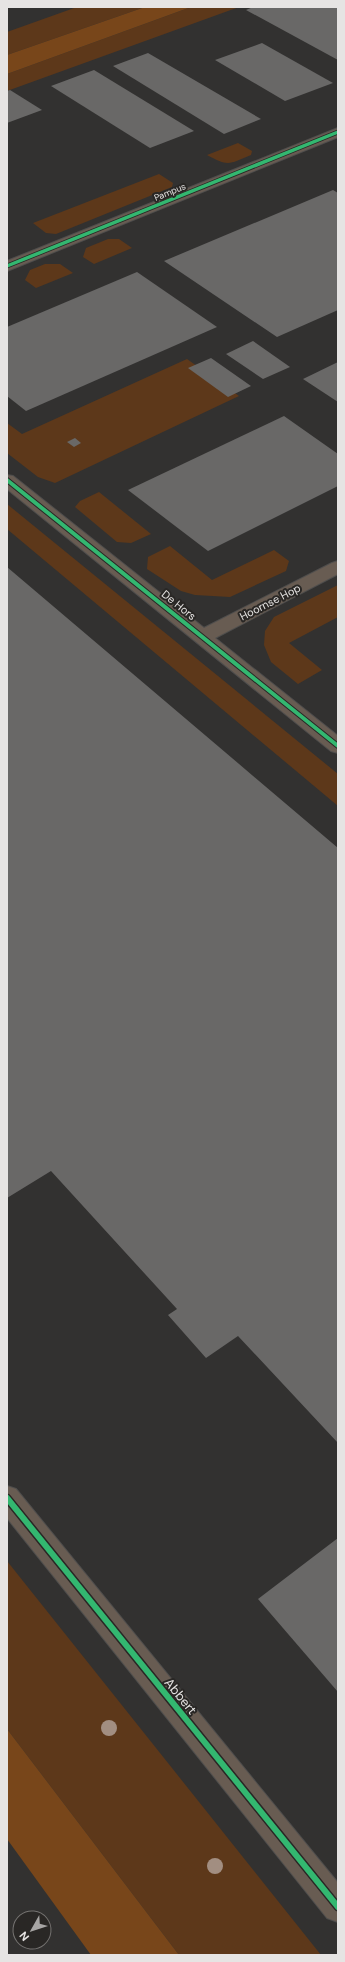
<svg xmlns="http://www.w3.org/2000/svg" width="345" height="1962" viewBox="0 0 345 1962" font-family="'DM Sans',sans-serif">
<rect width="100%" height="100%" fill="#323130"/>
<g fill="#5d381a">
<polygon points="77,7 145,7 7,55 7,32"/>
<polygon points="191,7 239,7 7,91 7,74"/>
<path d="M238 143 252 151 251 155C229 164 229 167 207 155Z"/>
<polygon points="159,174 173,183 172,187 56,234 46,233 33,223"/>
<polygon points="108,239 119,239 132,248 94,264 83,257 86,248"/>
<polygon points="45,264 60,264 73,273 36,288 25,280 30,270"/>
<polygon points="187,359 239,396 55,483 38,477 7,453 7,423 22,434"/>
<polygon points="99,492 151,534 131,543 117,542 75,507 80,501"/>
<polygon points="7,504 338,774 338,806 7,529"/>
<polygon points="170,546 212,580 274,550 289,561 286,571 230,597 195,595 181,591 147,569 148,557"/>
<polygon points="338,585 338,617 289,643 322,670 298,684 271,662 264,645 265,631 274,617"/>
<polygon points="7,1561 321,1955 179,1955 7,1729"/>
</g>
<g fill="#78461a">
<polygon points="145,7 191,7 7,74 7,55"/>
<polygon points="7,1729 179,1955 91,1955 7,1839"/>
</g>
<g fill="#696867">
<polygon points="253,7 338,7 338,60 246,10"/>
<polygon points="262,43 333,83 285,101 215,60"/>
<polygon points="148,53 261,119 224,134 113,66"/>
<polygon points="94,70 194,131 150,148 51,86"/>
<polygon points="10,90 42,110 7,123 7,91"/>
<polygon points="333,190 338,193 338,310 277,337 164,261"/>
<polygon points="137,272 217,327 26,411 7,396 7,327"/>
<polygon points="253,341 290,367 263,379 226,354"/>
<polygon points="211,358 251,386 228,397 188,368"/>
<polygon points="338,362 338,402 303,379"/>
<polygon points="284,416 338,454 338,486 208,551 128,490"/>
<polygon points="75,438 81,443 74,447 67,442"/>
<polygon points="7,567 338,848 338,1443 238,1336 206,1358 168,1315 177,1309 51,1171 7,1198"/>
<polygon points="338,1538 338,1692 258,1599"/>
</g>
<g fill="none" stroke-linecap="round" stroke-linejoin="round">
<defs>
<g id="minor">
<polygon points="338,128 338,137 7,271 7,261"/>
<polygon points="7,475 13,476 204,628 332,563 338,561 338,574 215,638 338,736 338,753 331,751 7,489"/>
</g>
<polygon id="tertiary" points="7,1486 16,1489 338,1883 338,1922 327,1918 7,1518"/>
</defs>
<use href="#minor" stroke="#4f4e4d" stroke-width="2"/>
<use href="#tertiary" stroke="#4f4e4d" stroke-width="2"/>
<use href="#minor" fill="#685c52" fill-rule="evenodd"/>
<use href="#tertiary" fill="#685c52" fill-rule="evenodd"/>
<defs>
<polyline id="cycleway-far2" points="7,266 338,132"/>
<polyline id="cycleway-far1" points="7,480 338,746"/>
<polyline id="cycleway" points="7,1498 338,1907"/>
</defs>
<use href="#cycleway-far2" stroke="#292725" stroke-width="5"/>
<use href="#cycleway-far1" stroke="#292725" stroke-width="6"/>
<use href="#cycleway" stroke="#292725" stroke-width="9"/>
<use href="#cycleway-far2" stroke="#33b770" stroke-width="3.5"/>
<use href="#cycleway-far1" stroke="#33b770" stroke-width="4"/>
<use href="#cycleway" stroke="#33b770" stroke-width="6"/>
</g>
<g fill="#a28e81">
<circle cx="109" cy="1728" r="8"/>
<circle cx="215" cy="1866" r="8"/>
</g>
<g text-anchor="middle" stroke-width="4" stroke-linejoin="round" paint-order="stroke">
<g font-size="9" fill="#e6e4e3" stroke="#292725">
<text transform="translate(170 192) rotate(-22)" y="3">Pampus</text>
</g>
<g font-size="11" fill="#e6e4e3" stroke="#292725">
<text transform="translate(270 602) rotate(-27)" y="4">Hoornse Hop</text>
<text transform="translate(179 605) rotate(39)" y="4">De Hors</text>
</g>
<g font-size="13" fill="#e6e4e3" stroke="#292725">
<text transform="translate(181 1696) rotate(51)" y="5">Abbert</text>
</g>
</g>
<rect width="345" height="1962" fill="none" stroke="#e6e4e3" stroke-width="16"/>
<g transform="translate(32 1930) rotate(231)"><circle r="19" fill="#292725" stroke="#757371"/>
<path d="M0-3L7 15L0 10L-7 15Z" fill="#a7a5a4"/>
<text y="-6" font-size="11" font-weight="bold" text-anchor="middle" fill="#e6e4e3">N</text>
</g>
</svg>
